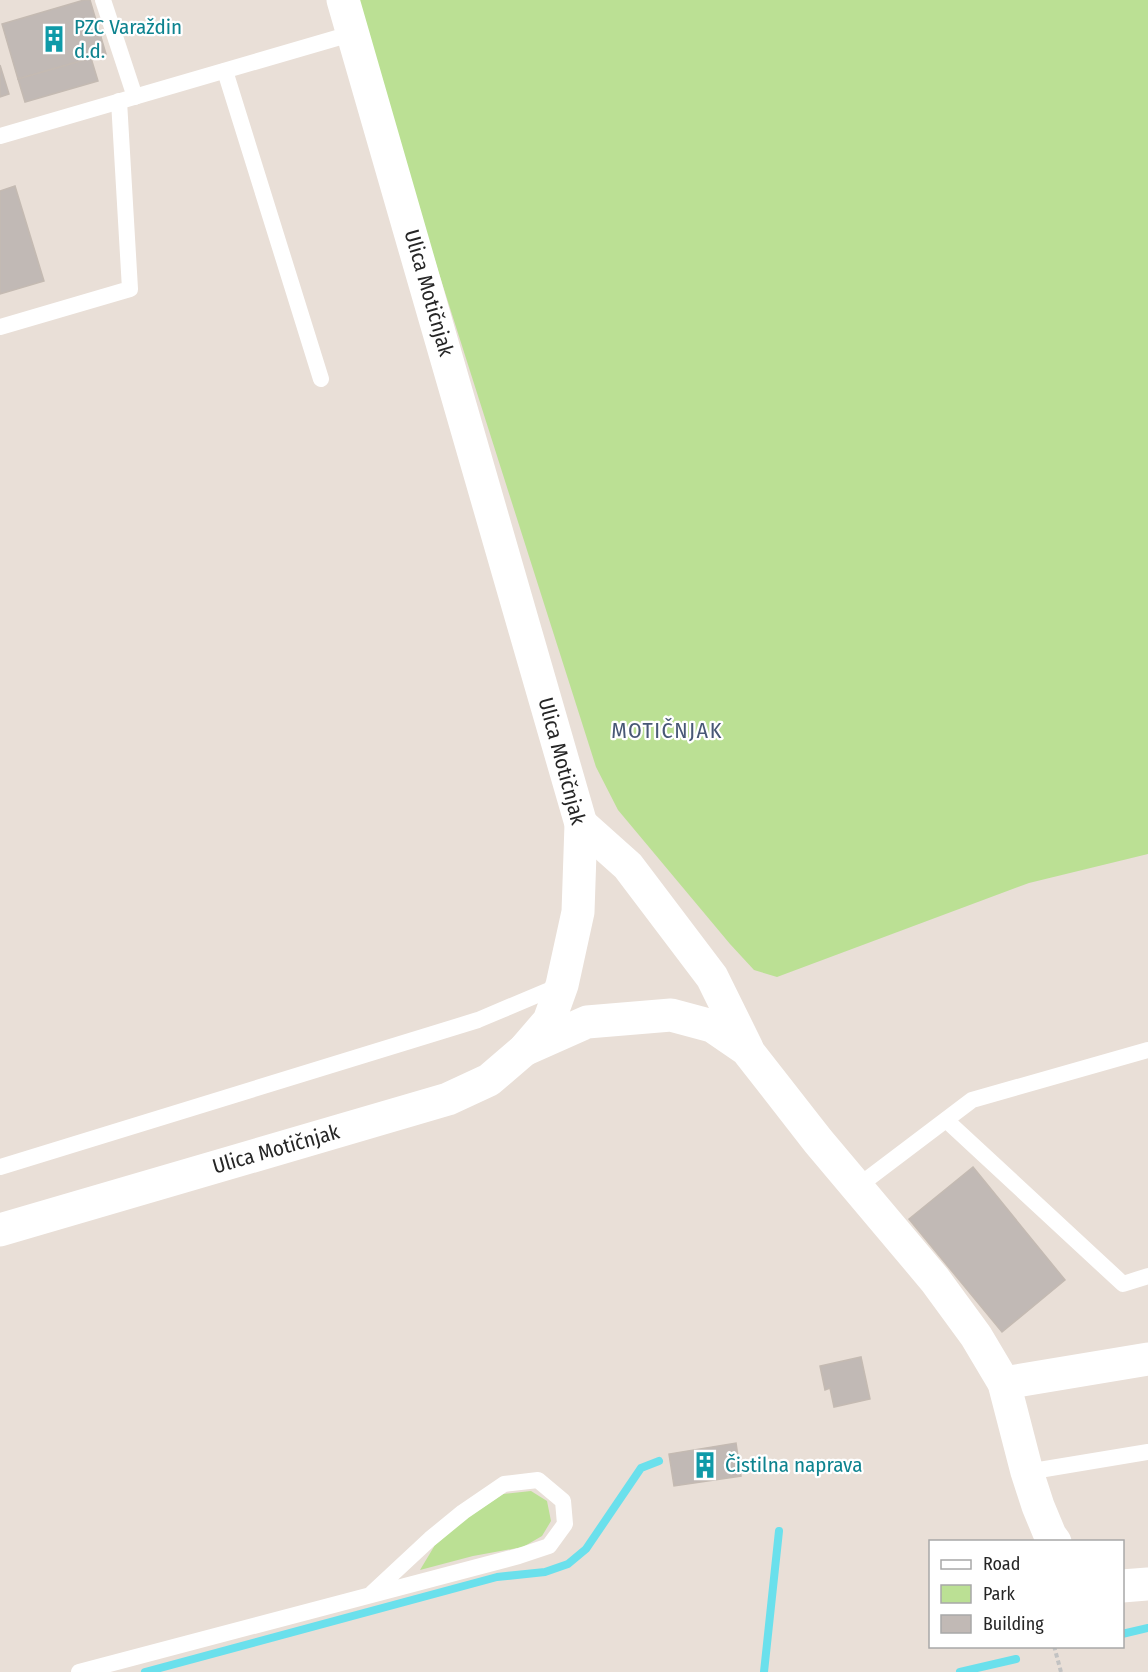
<svg xmlns="http://www.w3.org/2000/svg" width="1148" height="1672" viewBox="0 0 1148 1672" font-family="'Fira Sans Condensed',sans-serif">
<rect width="100%" height="100%" fill="#e9dfd7"/>
<g fill="#bbe094">
<polygon points="352,0 1148,0 1148,854 1029,883 777,977 754,970 730,944 618,810 596,767"/>
<polygon points="531,1491 547,1501 551,1521 542,1536 523,1547 473,1556 420,1570 435,1545 464,1520 503,1494"/>
</g>
<g fill="none" stroke-linecap="round" stroke-linejoin="round">
<g stroke="#6ae0ec" stroke-width="8">
<polyline points="1122,1634 1148,1628"/>
<polyline points="145,1672 497,1577 545,1572 568,1564 586,1549 641,1468 659,1461"/>
<polyline points="764,1672 779,1531"/>
<polyline points="960,1672 1016,1659"/>
</g>
</g>
<g fill="#c1b9b5" stroke="#c4bab2" stroke-width="1.5">
<polygon points="84,0 90,0 106,54 18,79 2,24"/>
<polygon points="91,58 98,81 25,102 18,79"/>
<polygon points="0,65 9,94 0,97"/>
<polygon points="15,186 44,281 0,294 0,191"/>
<polygon points="973,1167 1065,1280 1002,1332 909,1219"/>
<polygon points="861,1357 870,1399 834,1407 830,1388 825,1390 820,1366"/>
<polygon points="736,1443 741,1476 674,1486 669,1454"/>
</g>
<g fill="none" stroke-linecap="round" stroke-linejoin="round">
<polyline stroke="#c2c2c2" stroke-width="4" stroke-dasharray="4.5 3" stroke-linecap="butt" points="1054,1646 1061,1672"/>
<g stroke="#fff" stroke-width="16">
<polyline points="103,0 135,97"/>
<polyline points="225,71 321,379"/>
<polyline points="0,136 354,33"/>
<polyline points="0,327 130,289 119,101"/>
<polyline points="946,1120 1123,1284 1148,1276"/>
<polyline points="0,1167 478,1020 561,985"/>
<polyline points="857,1187 972,1100 1148,1050"/>
<polyline points="1027,1472 1148,1452"/>
<polyline points="79,1672 519,1556 549,1546 565,1524 563,1501 538,1480 504,1484 463,1512 430,1539 372,1593"/>
</g>
<g stroke="#fff" stroke-width="33">
<polyline points="581,824 628,866 712,977 747,1048"/>
<polyline points="524,1050 587,1022 671,1015 712,1026 747,1050 818,1141 935,1280 976,1336 1004,1383 1027,1472 1038,1506 1050,1535 1055,1542"/>
<polyline points="1004,1383 1148,1359"/>
<polyline points="1122,1586 1148,1584"/>
</g>
<polyline stroke="#fff" stroke-width="33" points="0,1230 448,1099 489,1080 524,1050 549,1021 562,985 578,912 581,824 343,0"/>
</g>
<defs>
<symbol id="building-bare" viewBox="-9 -9 18 18"><path d="M-4-6H4V6H1V3H-1V6H-4ZM-2.5-4.3h1.7v1.8h-1.7ZM.8-4.3h1.7v1.8H.8ZM-2.5-1h1.7V.8h-1.7ZM.8-1h1.7V.8H.8Z" fill="#0f9aa8" stroke="#fff" stroke-width="2.5" paint-order="stroke"/></symbol>
</defs>
<g fill-rule="evenodd">
<use href="#building-bare" x="35" y="20" width="38" height="38"/>
<use href="#building-bare" x="686" y="1446" width="38" height="38"/>
</g>
<g text-anchor="middle" stroke-width="4.5" stroke-linejoin="round" paint-order="stroke">
<g font-size="21" fill="#0d838f" stroke="#fff" text-anchor="start">
<text x="74" y="34">PZC Varaždin<tspan x="74" dy="24">d.d.</tspan></text>
<text x="725" y="1472">Čistilna naprava</text>
</g>
<g font-size="21" fill="#262626" stroke="#fff">
<text transform="translate(429 293) rotate(74)" y="7">Ulica Motičnjak</text>
<text transform="translate(562 761) rotate(75)" y="7">Ulica Motičnjak</text>
<text transform="translate(276 1149) rotate(-16)" y="7">Ulica Motičnjak</text>
</g>
<g font-size="22" letter-spacing="1.5" fill="#485876" stroke="#fff">
<text x="667" y="738">MOTIČNJAK</text>
</g>
</g>
<rect x="929" y="1540" width="195" height="108" fill="#ffffff" stroke="#a8a8a8" stroke-width="1.5"/>
<rect x="941" y="1560" width="30" height="9" fill="#ffffff" stroke="#a8a8a8" stroke-width="1.5"/>
<text x="983" y="1570" font-size="18" fill="#262626">Road</text>
<rect x="941" y="1585" width="30" height="18" fill="#bbe094" stroke="#a8a8a8" stroke-width="1.5"/>
<text x="983" y="1600" font-size="18" fill="#262626">Park</text>
<rect x="941" y="1615" width="30" height="18" fill="#c1b9b5" stroke="#a8a8a8" stroke-width="1.5"/>
<text x="983" y="1630" font-size="18" fill="#262626">Building</text>
</svg>
